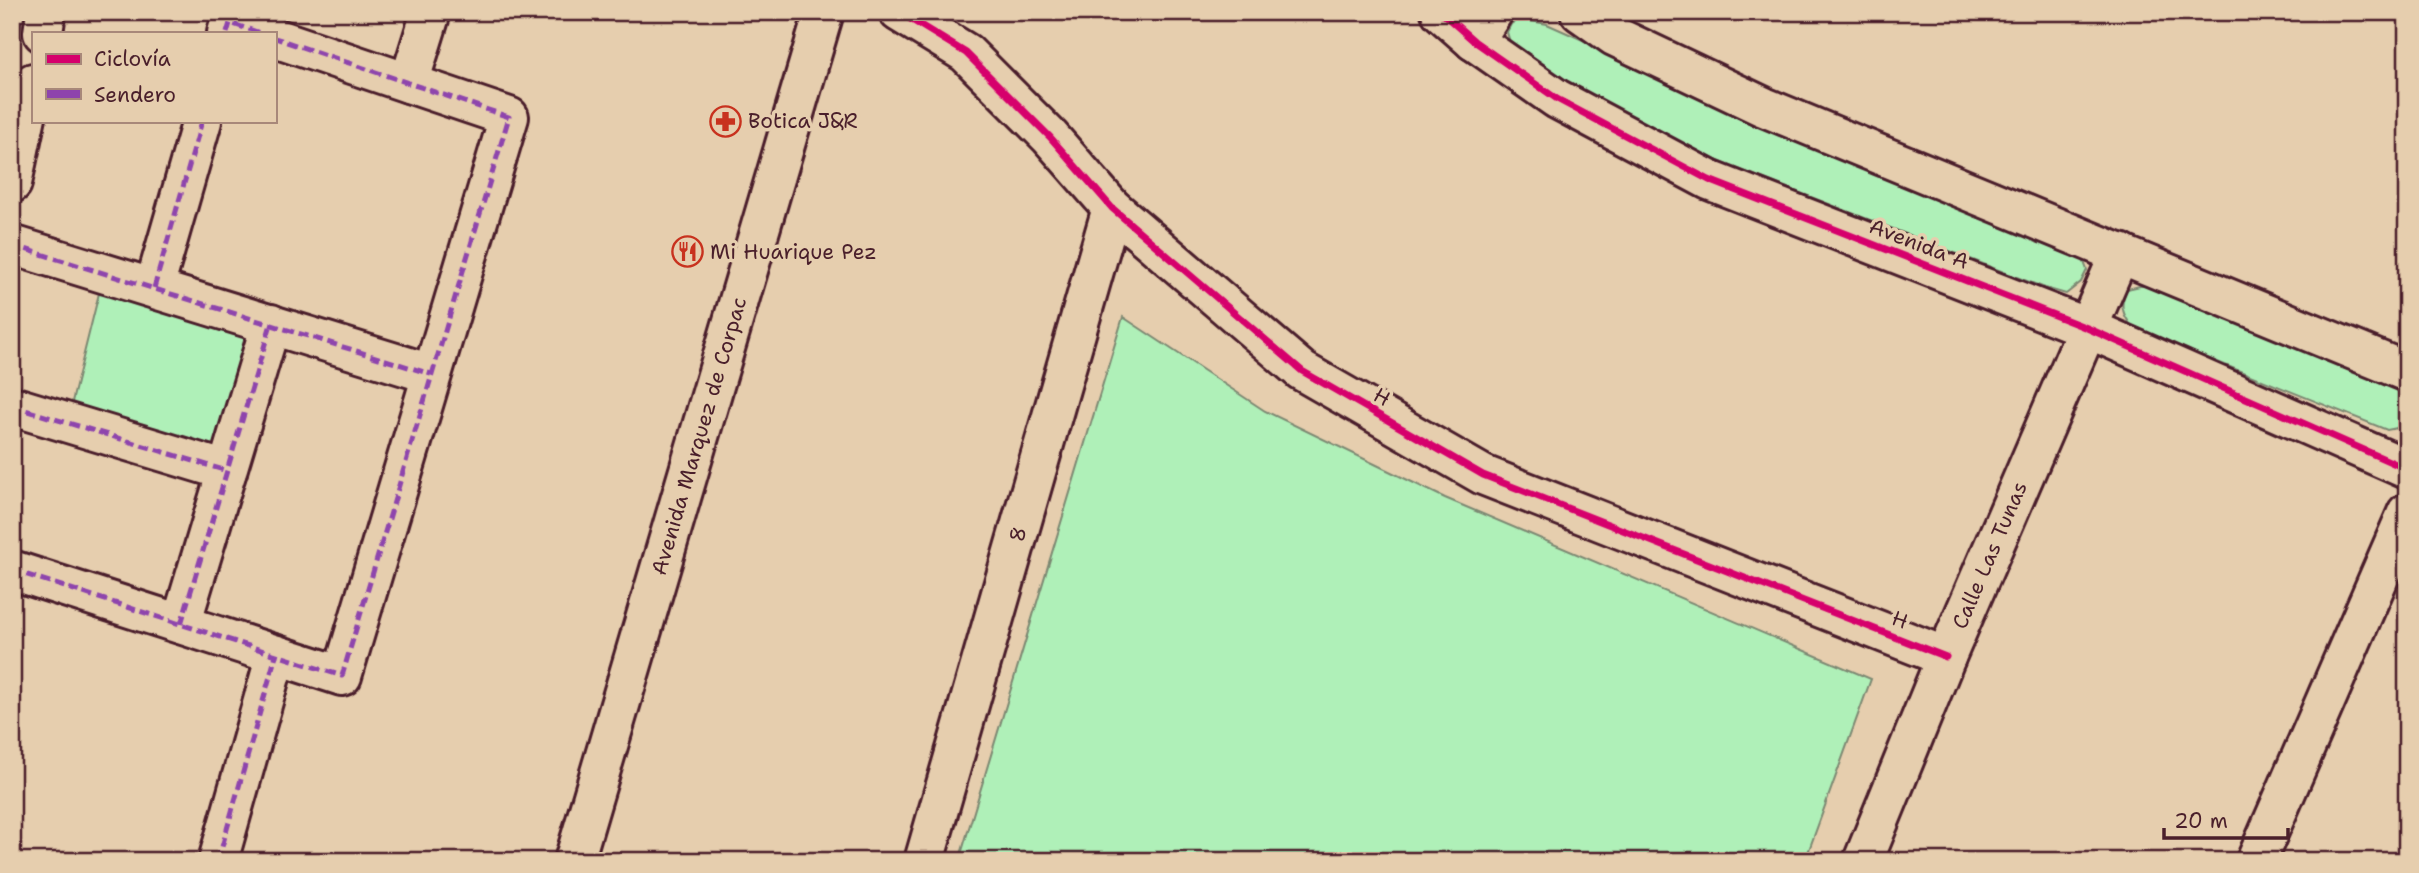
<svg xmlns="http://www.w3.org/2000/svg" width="2419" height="873" viewBox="0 0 2419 873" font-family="'Shantell Sans',sans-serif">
<rect width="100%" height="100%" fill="#e6ceae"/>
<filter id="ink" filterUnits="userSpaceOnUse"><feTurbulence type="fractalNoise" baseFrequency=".0143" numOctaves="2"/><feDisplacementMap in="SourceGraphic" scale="14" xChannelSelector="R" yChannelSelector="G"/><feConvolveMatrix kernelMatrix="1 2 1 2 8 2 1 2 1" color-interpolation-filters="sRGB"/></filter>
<g filter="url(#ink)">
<g fill="#aff0b8" stroke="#7c8872" stroke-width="2">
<polygon points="1520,19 1547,24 1715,99 2081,254 2087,270 2081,282 2066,294 2045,288 1659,138 1517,54 1512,49 1507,32 1511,24"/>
<polygon points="104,273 271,324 227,471 67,422"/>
<path d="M2140 286H2158L2402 388C2407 404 2406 414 2397 428L2387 430 2133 328C2122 314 2119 305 2127 289Z"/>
<polygon points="1123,317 1265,411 1445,498 1871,679 1805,861 959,861"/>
</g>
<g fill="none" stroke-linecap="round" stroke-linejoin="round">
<defs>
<g id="minor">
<polyline points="899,12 966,53 1050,137 1112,208 1302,371 1483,475 1946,657"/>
<polyline points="1441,12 1474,41 1557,99 1709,180 2087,328 2407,469"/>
<polyline points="1580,12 1614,36 1764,107 2407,372"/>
<polyline points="43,33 46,12"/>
<polyline points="227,33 230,23 260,33"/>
<polyline points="1474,41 1493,12"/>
<polyline points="409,83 431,12"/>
<polyline points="12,183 33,83"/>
<polyline points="12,245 431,374"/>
<polyline points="154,288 202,121"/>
<polyline points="12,406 227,471"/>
<polyline points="12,570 342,676 509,117 275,38"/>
<polyline points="181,624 271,324"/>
<polyline points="218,861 276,655"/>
<path id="s1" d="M574 861 824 12"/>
<path id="s2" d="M924 861 1112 208"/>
<path id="s3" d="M1863 861 1946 657 2120 253"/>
<polyline points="2256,861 2407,513"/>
</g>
</defs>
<use href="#minor" stroke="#4a1f2b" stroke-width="44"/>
<use href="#minor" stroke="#e6ceae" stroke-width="38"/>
<g stroke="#8e44ad" stroke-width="5" stroke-dasharray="10 5" stroke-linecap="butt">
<polyline points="227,33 230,23 260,33"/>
<polyline points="12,245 431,374"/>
<polyline points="154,288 202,121"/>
<polyline points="12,406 227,471"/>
<polyline points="12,570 342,676 509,117 275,38"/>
<polyline points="181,624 271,324"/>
<polyline points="218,861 276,655"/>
</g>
<defs>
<g id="cycleway">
<polyline points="899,12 966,53 1050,137 1112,208 1302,371 1483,475 1946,657"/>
<polyline points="1441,12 1474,41 1557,99 1709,180 2087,328 2407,469"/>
</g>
</defs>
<use href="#cycleway" stroke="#e6ceae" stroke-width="11"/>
<use href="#cycleway" stroke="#d6006c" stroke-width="7"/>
</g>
</g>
<defs>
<symbol id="pharmacy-ring" viewBox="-11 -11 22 22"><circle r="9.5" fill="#e6ceae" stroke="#c8321e" stroke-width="1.5"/><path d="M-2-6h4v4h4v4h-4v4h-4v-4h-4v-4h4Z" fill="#c8321e"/></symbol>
<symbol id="restaurant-ring" viewBox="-11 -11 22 22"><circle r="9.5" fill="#e6ceae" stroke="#c8321e" stroke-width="1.5"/><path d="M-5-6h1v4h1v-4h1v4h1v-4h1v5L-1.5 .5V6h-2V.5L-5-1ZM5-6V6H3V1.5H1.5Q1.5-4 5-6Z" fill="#c8321e"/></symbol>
</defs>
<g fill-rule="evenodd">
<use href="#pharmacy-ring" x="708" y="104" width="35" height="35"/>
<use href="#restaurant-ring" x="670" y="234" width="35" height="35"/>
</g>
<g text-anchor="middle" stroke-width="7" stroke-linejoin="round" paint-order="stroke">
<g font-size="21" fill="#4a1f2b" stroke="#e6ceae" text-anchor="start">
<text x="748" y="128">Botica J&amp;R</text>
<text x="710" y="259">Mi Huarique Pez</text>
</g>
<g font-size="21" fill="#4a1f2b" stroke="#e6ceae">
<text transform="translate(1919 244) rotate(21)" y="7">Avenida A</text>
<text transform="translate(1382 397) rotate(30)" y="7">H</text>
<text dy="7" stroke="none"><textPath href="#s1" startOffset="443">Avenida Marquez de Corpac</textPath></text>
<text dy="7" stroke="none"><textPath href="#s2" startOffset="340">8</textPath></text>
<text dy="7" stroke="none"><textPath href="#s3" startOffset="331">Calle Las Tunas</textPath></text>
<text transform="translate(1900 620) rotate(21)" y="7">H</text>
</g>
</g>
<rect width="2419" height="873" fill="none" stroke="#e6ceae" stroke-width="42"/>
<rect x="21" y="21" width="2377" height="831" fill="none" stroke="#4a1f2b" stroke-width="2.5" filter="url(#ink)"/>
<rect x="32" y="32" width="245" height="91" fill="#e6ceae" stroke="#a8887a" stroke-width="2"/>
<rect x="46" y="54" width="35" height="10" fill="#d6006c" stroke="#a8887a" stroke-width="2"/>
<text x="94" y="66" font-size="21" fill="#4a1f2b">Ciclovía</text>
<rect x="46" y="89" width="35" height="10" fill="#8e44ad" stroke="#a8887a" stroke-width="2"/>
<text x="94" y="102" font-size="21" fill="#4a1f2b">Sendero</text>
<path d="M2164 828v10h124v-10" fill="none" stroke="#4a1f2b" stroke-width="3.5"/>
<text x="2174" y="828" font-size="21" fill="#4a1f2b" stroke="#e6ceae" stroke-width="5" paint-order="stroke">20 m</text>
</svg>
